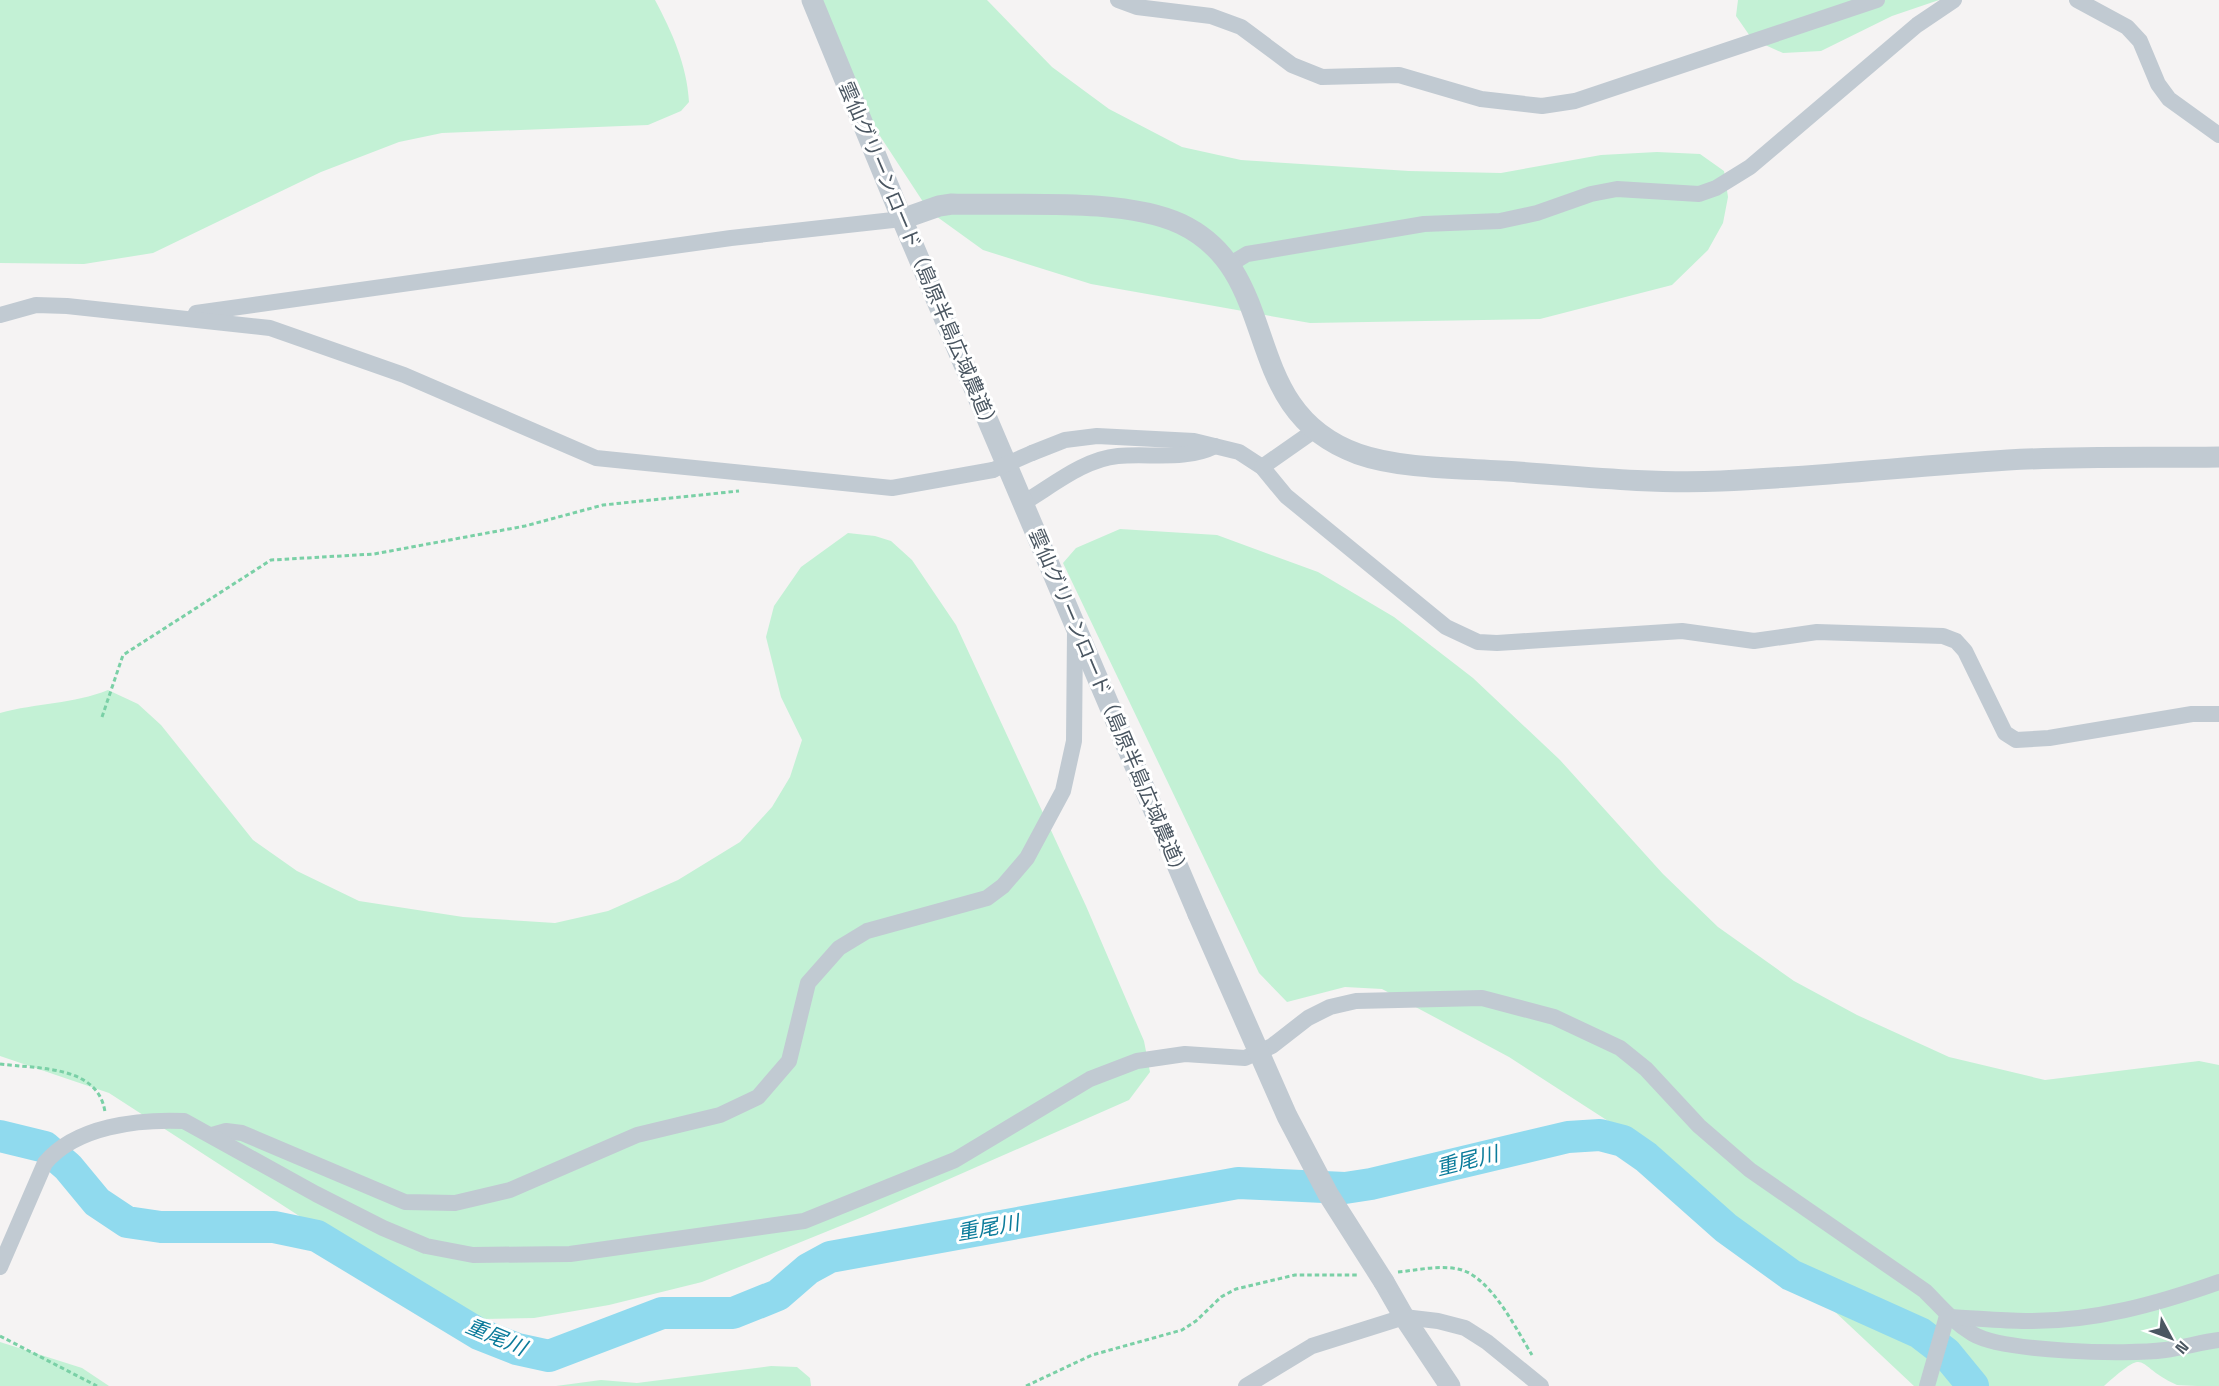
<svg xmlns="http://www.w3.org/2000/svg" width="2219" height="1386" viewBox="0 0 2219 1386" font-family="'Space Grotesk','Noto Sans JP',sans-serif">
<rect width="100%" height="100%" fill="#f5f3f3"/>
<g fill="#c3f1d5">
<path d="M0 0H655C672 32 687 65 689 102L681 111 648 125 442 133 399 142 321 172 153 253 84 264 0 263Z"/>
<polygon points="804,0 987,0 1052,67 1109,109 1182,147 1241,160 1409,171 1501,173 1601,155 1657,152 1700,154 1724,171 1728,197 1723,223 1708,250 1672,285 1540,319 1310,323 1091,284 983,250 929,211 833,64"/>
<polygon points="1738,0 1939,0 1892,16 1821,51 1783,53 1752,39 1736,16"/>
<path d="M1120 529 1217 535 1318 572 1394 617 1473 678 1560 760 1663 874 1718 927 1794 981 1857 1015 1949 1057 2045 1080 2199 1061 2219 1065V1386C2207 1386 2188 1386 2177 1385 2132 1365 2151 1345 2104 1386H1914L1735 1218 1636 1139 1509 1057 1382 989 1345 987 1287 1002 1259 973 1063 563 1076 548Z"/>
<path d="M848 533 875 536 891 541 912 560 956 625 1086 906 1144 1041 1150 1072 1129 1100 865 1216 702 1282 609 1305 534 1318 482 1319 420 1294 109 1093 0 1056V713C36 703 74 704 108 690L138 704 161 725 253 840 297 871 359 901 463 917 555 923 608 911 678 880 740 842 772 807 790 777 802 740 781 697 766 637 774 606 801 567Z"/>
<polygon points="0,1342 82,1368 109,1386 0,1386"/>
<polygon points="771,1366 797,1367 810,1378 811,1386 556,1386 601,1380 637,1383"/>
</g>
<g fill="none" stroke-linecap="round" stroke-linejoin="round">
<polyline stroke="#90daee" stroke-width="32" points="0,1136 45,1147 68,1167 97,1202 127,1222 161,1227 274,1227 317,1236 479,1334 517,1349 549,1356 662,1313 733,1313 778,1295 808,1269 830,1257 1238,1183 1345,1188 1371,1184 1568,1137 1600,1135 1623,1141 1646,1157 1726,1228 1791,1275 1920,1333 1946,1353 1973,1386"/>
<g stroke="#7ad0a6" stroke-width="3" stroke-dasharray="4.5 3" stroke-linecap="butt">
<polyline points="102,717 123,655 271,560 374,554 525,526 603,505 739,491"/>
<path d="M0 1064C38 1069 98 1065 105 1112"/>
<path d="M1398 1272C1418 1270 1439 1265 1458 1269 1490 1275 1516 1329 1532 1355"/>
<polyline points="0,1336 97,1386"/>
<polyline points="1026,1386 1092,1355 1182,1330 1196,1321 1221,1297 1236,1289 1295,1275 1359,1275"/>
</g>
<g stroke="#c1cad2" stroke-width="16">
<polyline points="1118,0 1137,7 1211,16 1241,27 1292,65 1322,77 1399,75 1481,99 1542,106 1575,101 1877,0"/>
<polyline points="2077,0 2127,27 2140,41 2158,84 2169,99 2219,135"/>
<polyline points="1229,265 1247,254 1424,224 1500,221 1537,213 1591,194 1617,189 1699,194 1716,188 1750,167 1917,25 1954,0"/>
<polyline points="196,313 731,238 902,219"/>
<polyline points="0,315 36,305 67,306 270,328 404,375 596,458 892,488 993,470"/>
<polyline points="1032,453 1065,440 1097,436 1194,441 1239,452 1262,467 1286,496 1446,627 1478,642 1497,643 1682,631 1754,641 1817,632 1943,636 1956,641 1965,651 2005,733 2016,740 2049,738 2192,714 2219,714"/>
<polyline points="1262,467 1315,430"/>
<path d="M1023 503C1052 486 1084 459 1118 456 1150 453 1185 461 1215 446"/>
<polyline points="212,1135 226,1131 242,1133 405,1202 455,1203 510,1190 637,1135 720,1115 758,1097 789,1061 808,983 839,948 867,931 987,898 1003,886 1027,858 1063,791 1074,741 1075,632"/>
<path d="M0 1267 45 1163C76 1126 138 1119 184 1121L316 1194 383 1228 426 1246 473 1255 570 1254 804 1221 955 1160 1090 1079 1137 1061 1185 1054 1245 1058 1272 1046 1308 1018 1330 1007 1356 1001 1482 998 1554 1017 1620 1048 1646 1069 1699 1126 1750 1170 1925 1291C1941 1307 1953 1322 1973 1334 2004 1352 2127 1355 2165 1350 2183 1348 2201 1342 2219 1340"/>
<path d="M1948 1317C1974 1318 2000 1321 2026 1321 2093 1322 2157 1304 2219 1282"/>
<polyline points="1246,1386 1312,1346 1404,1317 1438,1321 1465,1328 1487,1342 1541,1386"/>
<polyline points="1927,1386 1947,1316"/>
</g>
<g stroke="#c1cad2" stroke-width="21">
<polyline points="812,0 902,219 1198,914"/>
<path d="M902 219 939 206 952 204C1018 206 1123 197 1181 224 1286 274 1235 410 1358 454 1403 470 1470 468 1518 472 1586 477 1654 484 1721 481 1817 477 1913 466 2008 460 2078 456 2149 458 2219 457"/>
<polyline points="1384,1282 1404,1317 1450,1386"/>
</g>
<polyline stroke="#c1cad2" stroke-width="16" points="993,470 1032,453"/>
<polyline stroke="#c1cad2" stroke-width="21" points="1198,914 1287,1116 1328,1194 1384,1282"/>
</g>
<g text-anchor="middle" stroke-width="6" stroke-linejoin="round" paint-order="stroke">
<g font-size="20" fill="#4a5661" stroke="#fff">
<text transform="translate(919 257) rotate(67)" y="7">雲仙グリーンロード（島原半島広域農道）</text>
<text transform="translate(1109 704) rotate(67)" y="7">雲仙グリーンロード（島原半島広域農道）</text>
</g>
<g font-size="21" font-style="italic" fill="#0c7c9b" stroke="#fff">
<text transform="translate(1467 1161) rotate(-14)" y="7">重尾川</text>
<text transform="translate(988 1228) rotate(-10)" y="7">重尾川</text>
<text transform="translate(496 1337) rotate(23)" y="7">重尾川</text>
</g>
</g>
<g transform="translate(2171 1338) rotate(131)" stroke="#ffffff" stroke-width="4.5" paint-order="stroke">
<path d="M0-4.5L10 22L0 15L-10 22Z" fill="#4a5661"/>
<text y="-9" font-size="16" font-weight="bold" text-anchor="middle" fill="#4a5661">N</text>
</g>
</svg>
